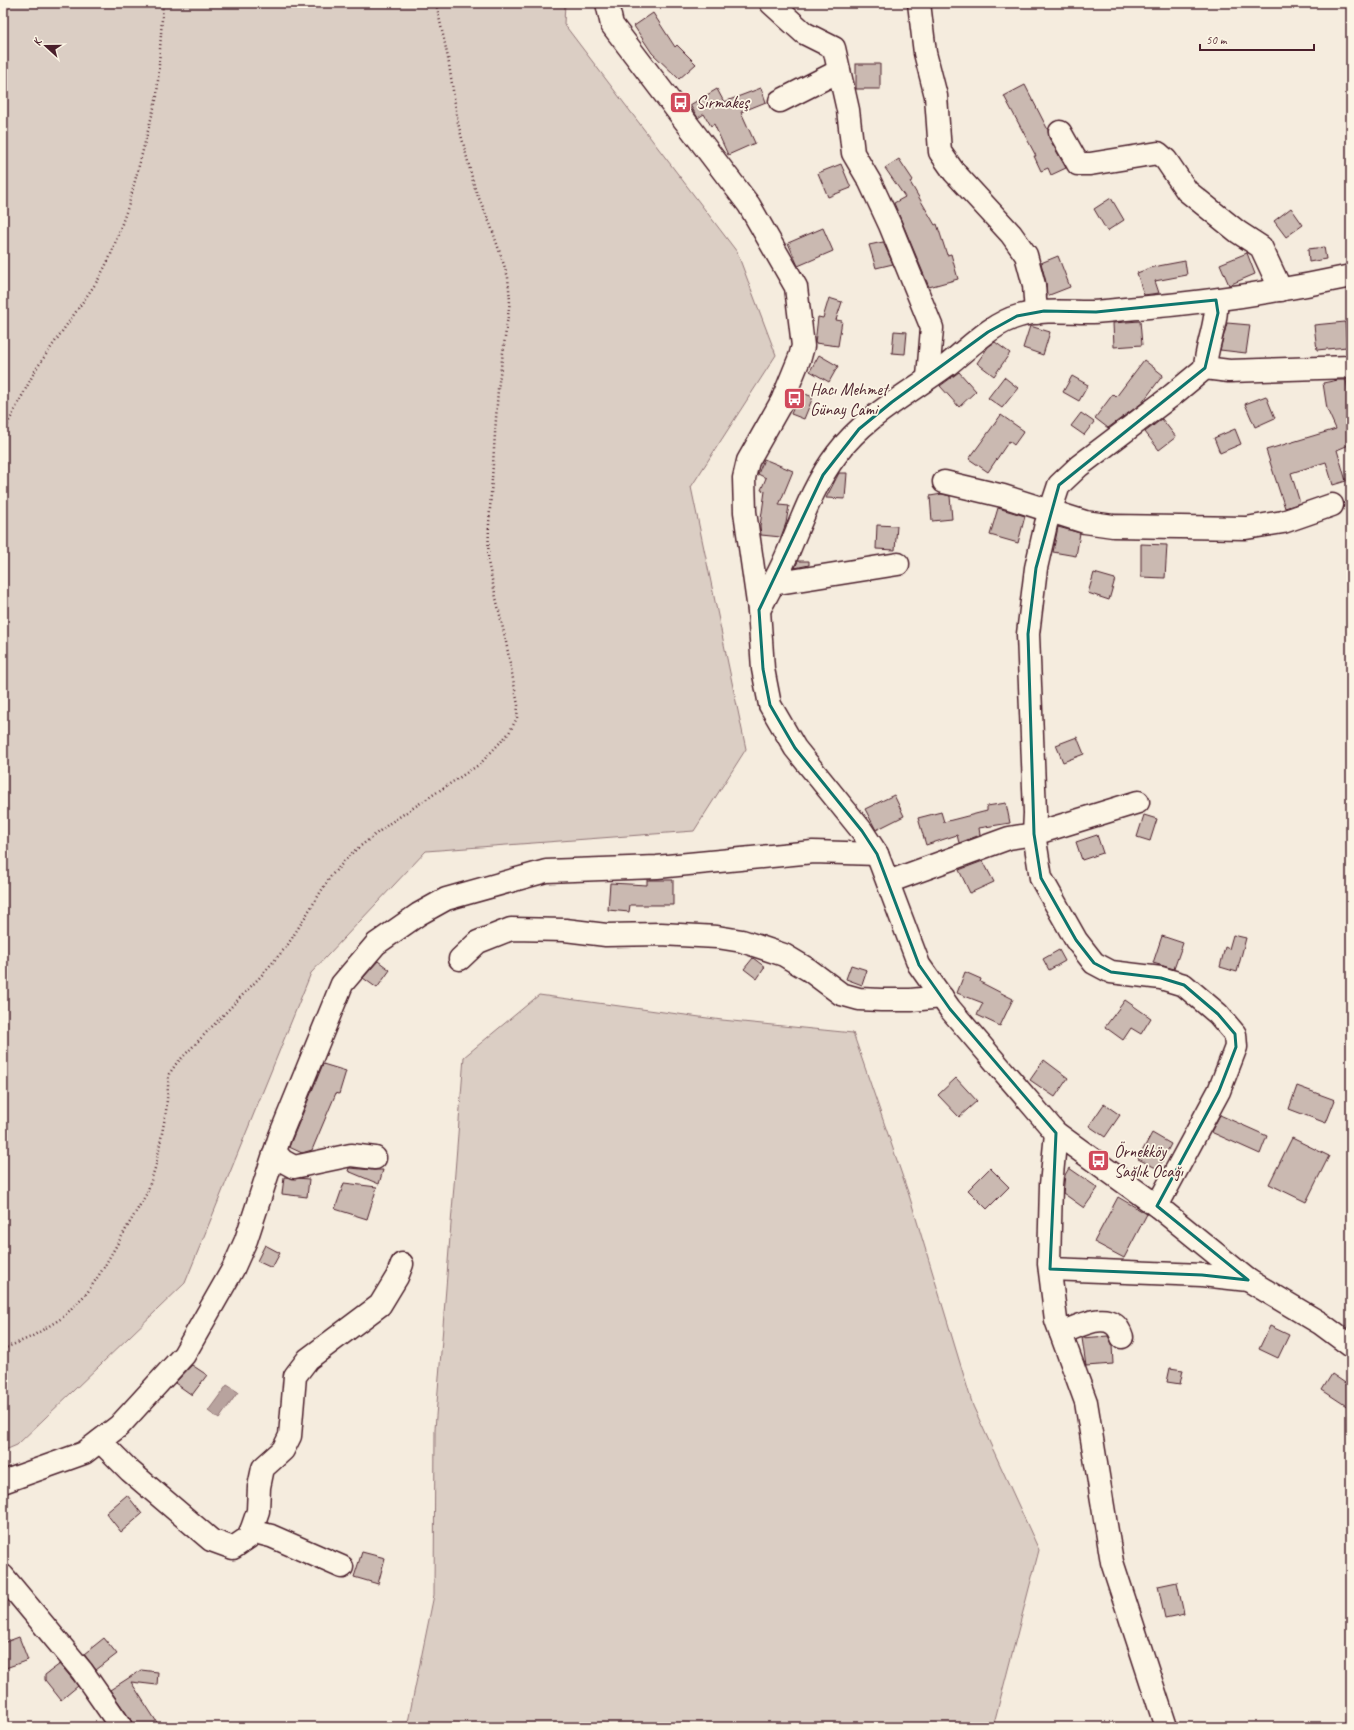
<svg xmlns="http://www.w3.org/2000/svg" width="1354" height="1730" viewBox="0 0 1354 1730" font-family="Caveat,sans-serif">
<rect width="100%" height="100%" fill="#f5ecde"/>
<filter id="ink" filterUnits="userSpaceOnUse"><feTurbulence type="fractalNoise" baseFrequency=".025" numOctaves="2"/><feDisplacementMap in="SourceGraphic" scale="8" xChannelSelector="R" yChannelSelector="G"/><feConvolveMatrix kernelMatrix="1 2 1 2 8 2 1 2 1" color-interpolation-filters="sRGB"/></filter>
<g filter="url(#ink)">
<g fill="#dbcec4" stroke="#927678">
<polygon points="3,3 565,3 564,24 737,252 776,355 691,487 746,749 694,831 426,851 311,973 185,1283 17,1445 3,1451"/>
<polygon points="539,995 722,1020 853,1033 909,1195 973,1406 1039,1550 993,1727 407,1727 434,1595 435,1429 464,1057"/>
</g>
<polygon fill="#b8a39e" stroke="#8c6e70" points="227,1385 238,1392 219,1419 208,1411"/>
<g fill="#cab9b1" stroke="#4a1f2b">
<polygon points="653,13 675,47 677,45 696,64 679,79 652,53 634,26"/>
<rect x="856" y="64" width="24" height="25"/>
<polygon points="1025,85 1048,130 1049,138 1066,168 1051,175 1048,168 1041,171 1034,156 1036,156 1004,96"/>
<polygon points="761,88 766,102 741,112 755,143 728,155 714,124 711,126 704,114 698,118 690,105 717,89 724,102"/>
<polygon points="899,159 913,180 910,182 935,225 937,224 947,255 951,254 958,279 929,287 894,203 905,197 885,168"/>
<polygon points="841,164 851,188 828,197 818,173"/>
<polygon points="1111,198 1124,220 1107,231 1094,209"/>
<polygon points="1291,208 1303,225 1286,237 1274,221"/>
<polygon points="823,228 833,251 798,266 788,243"/>
<polygon points="883,242 893,264 876,268 869,245"/>
<polygon points="1324,247 1326,259 1309,262 1308,249"/>
<polygon points="1247,253 1255,274 1229,285 1220,264"/>
<polygon points="1058,256 1070,287 1047,296 1046,282 1041,263"/>
<polygon points="1185,261 1187,275 1155,281 1159,293 1144,295 1137,273 1153,267"/>
<polygon points="829,298 842,302 836,320 842,321 838,346 815,343 818,317 823,318"/>
<polygon points="1140,321 1142,345 1114,347 1113,323"/>
<polygon points="1345,322 1347,347 1317,350 1314,325"/>
<polygon points="1227,323 1250,325 1246,353 1220,350"/>
<polygon points="1030,326 1050,332 1043,355 1023,348"/>
<polygon points="894,331 907,332 905,354 892,353"/>
<polygon points="995,342 1010,353 994,376 977,363 988,347"/>
<polygon points="819,355 838,366 829,382 810,371"/>
<polygon points="1144,360 1163,375 1142,403 1108,428 1095,418 1113,394 1116,397"/>
<polygon points="959,372 976,391 959,407 940,386"/>
<polygon points="1072,376 1088,385 1079,401 1063,392"/>
<polygon points="1004,377 1018,388 1002,408 988,398"/>
<polygon points="1338,380 1346,380 1351,406 1351,444 1337,450 1346,481 1333,485 1326,462 1291,473 1300,503 1285,508 1266,450 1336,429 1327,409 1323,383"/>
<polygon points="800,392 813,397 804,419 791,414"/>
<polygon points="1266,396 1275,418 1255,427 1245,404"/>
<polygon points="1081,413 1094,422 1084,435 1071,426"/>
<polygon points="1001,415 1024,431 1014,445 1009,441 988,472 969,459"/>
<polygon points="1162,419 1176,437 1159,450 1145,432"/>
<polygon points="1235,429 1241,444 1220,453 1214,438"/>
<polygon points="764,459 793,471 779,505 789,506 786,523 781,537 761,535 760,526 765,491 761,490 766,478 758,474"/>
<polygon points="839,473 847,473 845,499 826,498"/>
<polygon points="942,494 950,496 952,519 932,521 930,496"/>
<polygon points="998,508 1025,516 1018,543 990,535"/>
<polygon points="877,525 897,526 895,550 876,549"/>
<polygon points="1058,527 1080,533 1076,556 1053,552"/>
<polygon points="1141,544 1167,545 1165,578 1141,577"/>
<polygon points="798,561 809,561 809,565 795,568"/>
<polygon points="1094,573 1115,579 1109,600 1088,593"/>
<polygon points="1077,737 1084,754 1063,762 1056,745"/>
<polygon points="894,795 904,816 876,830 865,809"/>
<polygon points="1006,803 1010,823 979,828 980,835 959,843 957,835 926,845 918,818 941,812 944,822 987,811 987,806"/>
<polygon points="1144,815 1157,819 1150,841 1137,837"/>
<polygon points="1097,835 1103,853 1082,860 1076,842"/>
<polygon points="983,861 994,882 970,893 959,870"/>
<polygon points="647,880 673,880 673,905 630,905 629,912 608,910 610,883 647,885"/>
<polygon points="1233,935 1246,938 1237,972 1220,967 1225,947 1229,949"/>
<polygon points="1162,936 1183,943 1174,969 1153,963"/>
<polygon points="1059,950 1065,961 1049,970 1043,959"/>
<polygon points="753,958 765,967 757,979 744,969"/>
<polygon points="378,961 390,970 377,988 363,978"/>
<polygon points="851,965 867,970 862,985 846,979"/>
<polygon points="965,972 981,979 980,982 1013,999 1000,1026 977,1015 983,1003 957,993"/>
<polygon points="1125,1000 1151,1018 1141,1034 1131,1028 1123,1040 1105,1027"/>
<polygon points="1044,1060 1068,1078 1055,1097 1030,1080"/>
<polygon points="323,1064 346,1071 339,1094 336,1093 312,1150 302,1153 289,1147"/>
<polygon points="956,1078 977,1101 959,1117 938,1095"/>
<polygon points="1297,1086 1335,1100 1326,1123 1289,1109"/>
<polygon points="1104,1104 1120,1115 1105,1137 1089,1126"/>
<polygon points="1220,1115 1267,1136 1260,1154 1211,1132"/>
<polygon points="1152,1133 1171,1144 1158,1169 1138,1159"/>
<polygon points="1292,1138 1329,1156 1306,1202 1269,1184"/>
<polygon points="349,1168 373,1170 383,1170 379,1184 348,1171"/>
<polygon points="990,1168 1009,1187 987,1209 968,1190"/>
<polygon points="1069,1168 1098,1188 1084,1208 1063,1193 1065,1175"/>
<polygon points="284,1177 309,1179 307,1197 282,1194"/>
<polygon points="344,1183 377,1187 367,1219 335,1209"/>
<polygon points="1118,1197 1147,1214 1124,1258 1094,1242"/>
<polygon points="265,1245 280,1253 272,1268 257,1261"/>
<polygon points="1270,1326 1289,1335 1278,1358 1259,1349"/>
<polygon points="1108,1336 1112,1344 1113,1364 1086,1366 1082,1338"/>
<polygon points="192,1365 207,1375 192,1395 175,1383"/>
<polygon points="1170,1368 1183,1370 1180,1384 1167,1382"/>
<polygon points="1332,1374 1351,1387 1351,1409 1322,1390"/>
<polygon points="127,1495 142,1514 121,1532 106,1513"/>
<polygon points="362,1552 385,1558 378,1584 354,1577"/>
<polygon points="1177,1582 1184,1614 1165,1618 1158,1586"/>
<polygon points="19,1637 28,1660 3,1669 3,1643"/>
<polygon points="104,1638 117,1654 96,1670 84,1654"/>
<polygon points="60,1664 78,1686 61,1700 45,1680 45,1675"/>
<polygon points="141,1670 158,1672 157,1685 131,1682 160,1727 133,1727 131,1720 110,1690"/>
</g>
<g fill="none" stroke-linecap="round" stroke-linejoin="round">
<defs>
<g id="minor">
<polyline points="607,3 612,25 749,205 796,287 803,346 800,357 782,401 748,461 744,478 745,512 759,610 763,669 770,705 795,748 862,831 877,854 919,965 950,1009 1056,1133 1157,1206 1248,1280 1320,1323 1351,1346"/>
<polyline points="771,3 804,33 834,48 848,110 853,153 870,182 890,225 932,328 928,377"/>
<polyline points="919,3 925,53 936,96 940,152 954,172 1011,234 1026,255 1034,285 1036,313"/>
<polyline points="780,101 839,71"/>
<polyline points="1060,132 1078,164 1090,164 1158,153 1166,160 1187,191 1238,232 1261,247 1281,290"/>
<path d="M1205 368C1206 345 1218 323 1216 300"/>
<polyline points="944,482 1003,496 1085,522 1113,526 1246,528 1283,522 1332,505"/>
<polyline points="772,584 898,564"/>
<path d="M759 610C768 593 778 575 786 557 801 522 813 485 837 454 865 416 908 394 946 366 968 349 992 323 1019 316 1044 309 1068 312 1093 312 1108 311 1123 309 1138 308 1210 302 1281 291 1351 276"/>
<polyline points="888,882 1009,838 1034,834 1138,802"/>
<polyline points="460,959 478,942 511,929 565,930 606,935 661,934 717,937 742,941 784,955 809,970 841,994 859,999 881,1000 911,1000 942,997"/>
<polyline points="1056,1133 1051,1185 1049,1264 1056,1320 1086,1402 1112,1562 1166,1727"/>
<polyline points="275,1152 283,1161 294,1167 351,1155 375,1158"/>
<polyline points="1157,1206 1219,1091 1236,1047 1235,1034 1218,1014 1184,985 1161,978 1111,972 1094,963 1076,940 1041,878 1034,834 1035,813 1028,634 1036,568 1046,524 1059,485 1079,466 1170,397 1205,368 1229,371 1351,367"/>
<polyline points="1050,1269 1202,1275 1248,1280"/>
<path d="M1061 1333C1082 1325 1113 1307 1122 1337"/>
<polyline points="100,1441 130,1471 211,1540 233,1548 249,1537 258,1511 259,1487 263,1468 283,1450 290,1436 295,1376 308,1359 380,1305 397,1277 402,1264"/>
<polyline points="3,1482 84,1453 119,1426 184,1355 233,1269 246,1240 280,1136 342,984 376,944 419,914 446,899 546,871 657,867 813,852 877,854"/>
<polyline points="251,1531 271,1536 342,1567"/>
<polyline points="3,1576 82,1671 121,1727"/>
</g>
</defs>
<use href="#minor" stroke="#4a1f2b" stroke-width="25"/>
<g stroke="#4a1f2b" stroke-width="2.5" stroke-dasharray="1 3" stroke-linecap="butt">
<polyline points="3,436 8,423 36,369 98,280 110,257 129,204 157,96 163,3"/>
<polyline points="3,1349 31,1337 62,1318 87,1293 101,1272 147,1193 156,1165 166,1112 169,1074 176,1064 260,977 287,946 330,877 353,852 390,823 480,764 509,733 517,718 518,705 506,642 488,562 489,524 498,389 510,301 508,277 491,226 475,189 458,123 448,58 436,3"/>
</g>
<use href="#minor" stroke="#fcf5e5" stroke-width="22"/>
</g>
</g>
<path fill="none" stroke="#0f766e" stroke-width="3" stroke-linejoin="round" d="M1216 300 1218 313 1205 368 1059 485 1036 568 1028 634 1034 834 1041 878 1076 940 1094 963 1111 972 1161 978 1184 985 1218 1014 1235 1034 1236 1047 1219 1091 1157 1206 1248 1280 1202 1275 1050 1269 1056 1133 950 1009 919 965 877 854 862 831 795 748 770 705 763 669 759 610 823 475 859 429 892 402 988 332 1017 316 1044 311 1096 312Z"/>
<defs>
<symbol id="bus-square" viewBox="-11 -11 22 22"><rect x="-9" y="-9" width="18" height="18" rx="4" fill="#d1495b" stroke="#fcf5e5"/><path d="M-5-6H5V4H4V6H2V4H-2V6H-4V4H-5ZM-3.5-4V0h7V-4ZM-3.5 1.2v1.5H-2V1.2ZM2 1.2v1.5H3.5V1.2Z" fill="#fff"/></symbol>
</defs>
<g fill-rule="evenodd">
<use href="#bus-square" x="668" y="90" width="25" height="25"/>
<use href="#bus-square" x="782" y="386" width="25" height="25"/>
<use href="#bus-square" x="1086" y="1148" width="25" height="25"/>
</g>
<g text-anchor="middle" stroke-width="3.5" stroke-linejoin="round" paint-order="stroke">
<g font-size="17" fill="#4a1f2b" stroke="#fcf5e5" text-anchor="start">
<text x="696" y="108">Sırmakeş</text>
<text x="810" y="395">Hacı Mehmet<tspan x="810" dy="20">Günay Cami</tspan></text>
<text x="1114" y="1157">Örnekköy<tspan x="1114" dy="20">Sağlık Ocağı</tspan></text>
</g>
</g>
<rect width="1354" height="1730" fill="none" stroke="#fcf5e5" stroke-width="16"/>
<rect x="8" y="8" width="1338" height="1714" fill="none" stroke="#4a1f2b" stroke-width="1.5" filter="url(#ink)"/>
<g transform="translate(46 46) rotate(291)" stroke="#fcf5e5" stroke-width="3" paint-order="stroke">
<path d="M0-3L7 15L0 10L-7 15Z" fill="#4a1f2b"/>
<text y="-6" font-size="11" font-weight="bold" text-anchor="middle" fill="#4a1f2b">K</text>
</g>
<path d="M1200 44v6h114v-6" fill="none" stroke="#4a1f2b" stroke-width="2"/>
<text x="1206" y="44" font-size="12" fill="#4a1f2b" stroke="#fcf5e5" stroke-width="3" paint-order="stroke">50 m</text>
</svg>
